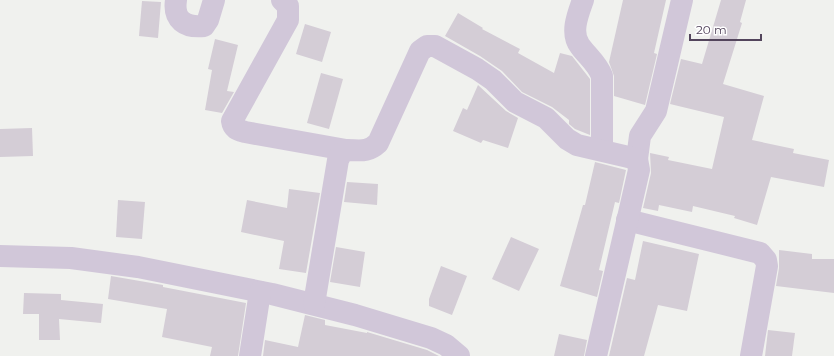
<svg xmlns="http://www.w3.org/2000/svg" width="834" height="356" viewBox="0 0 834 356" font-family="Montserrat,sans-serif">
<rect width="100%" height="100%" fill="#f0f1ee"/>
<g fill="#d4cdd6">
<polygon points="623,0 666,0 654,53 657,54 645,105 614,96 614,76 609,62"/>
<polygon points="721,0 746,0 740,22 742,23 723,84 764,96 752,140 794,149 793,153 829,160 824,187 771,177 757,225 734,218 735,216 693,206 692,212 659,205 658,211 643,208 651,173 650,153 669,157 668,160 712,169 724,117 670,104 681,59 702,64"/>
<polygon points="142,1 161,2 158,38 139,36"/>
<polygon points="458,13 483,28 482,29 520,49 518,53 554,73 560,53 572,56 590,79 590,135 575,129 569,124 569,120 552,107 522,92 502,71 480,56 445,36"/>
<polygon points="305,24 331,32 322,62 296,54"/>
<polygon points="215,39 238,45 227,91 234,92 222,113 205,110 212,70 208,69"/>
<polygon points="321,73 343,79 329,129 307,123"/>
<polygon points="478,85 506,111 518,118 508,148 483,140 481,143 453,131 463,108 467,110"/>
<polygon points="32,128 33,156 0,157 0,129"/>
<polygon points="595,162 626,170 619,203 615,202 599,270 603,271 597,297 560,286 583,205 585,205"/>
<polygon points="347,182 378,184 377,205 344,202"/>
<polygon points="289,189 320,193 306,273 279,269 284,241 241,232 247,200 287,208"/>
<polygon points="118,200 145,202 142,239 116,237"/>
<polygon points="511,237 539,249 519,291 492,279"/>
<polygon points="643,241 699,254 687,311 658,305 644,356 609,356 627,278 635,280"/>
<polygon points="336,247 365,252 360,287 330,282"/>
<polygon points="779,250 812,254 812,259 834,259 834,293 776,286 779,268"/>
<polygon points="441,266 467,276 452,315 429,306 429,299"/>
<polygon points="111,276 163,285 163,287 246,303 238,356 210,356 212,347 162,337 167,309 108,299"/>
<polygon points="24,293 61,294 61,300 103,304 101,323 59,319 60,340 39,340 39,314 23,314"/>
<polygon points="305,315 325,320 325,325 367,333 367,332 427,350 439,356 263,356 265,340 298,347"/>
<polygon points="768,330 795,333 792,356 765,356"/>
<polygon points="559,334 587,340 584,356 554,356"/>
</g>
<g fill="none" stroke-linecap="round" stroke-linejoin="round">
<g stroke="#d1c7d9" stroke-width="22">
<path d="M176 0C173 20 185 28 204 26L208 20 214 0"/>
<path d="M282 0 288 6V20L232 121C233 129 238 130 245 132L346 150"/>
<path d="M583 0C578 14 570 33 580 46 588 57 597 63 602 76V150"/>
<polyline points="637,159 640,136 656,111 682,0"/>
<polyline points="627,220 760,253 766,260 767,266 751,356"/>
<polyline points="0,256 71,258 138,267 272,294 355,315 431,338 446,345 459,356"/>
<path d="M314 304 338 160 341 154 346 150C360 150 367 153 378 143L420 51 427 46H435L477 69 493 80 515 102 546 118 567 139 577 145 637 159 639 170 596 356"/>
<polyline points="250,356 260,292"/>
</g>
</g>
<path d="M690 34v6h71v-6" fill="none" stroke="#53455c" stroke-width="2"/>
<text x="696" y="34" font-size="12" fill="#53455c" stroke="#ffffff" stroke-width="3" paint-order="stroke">20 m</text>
</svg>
